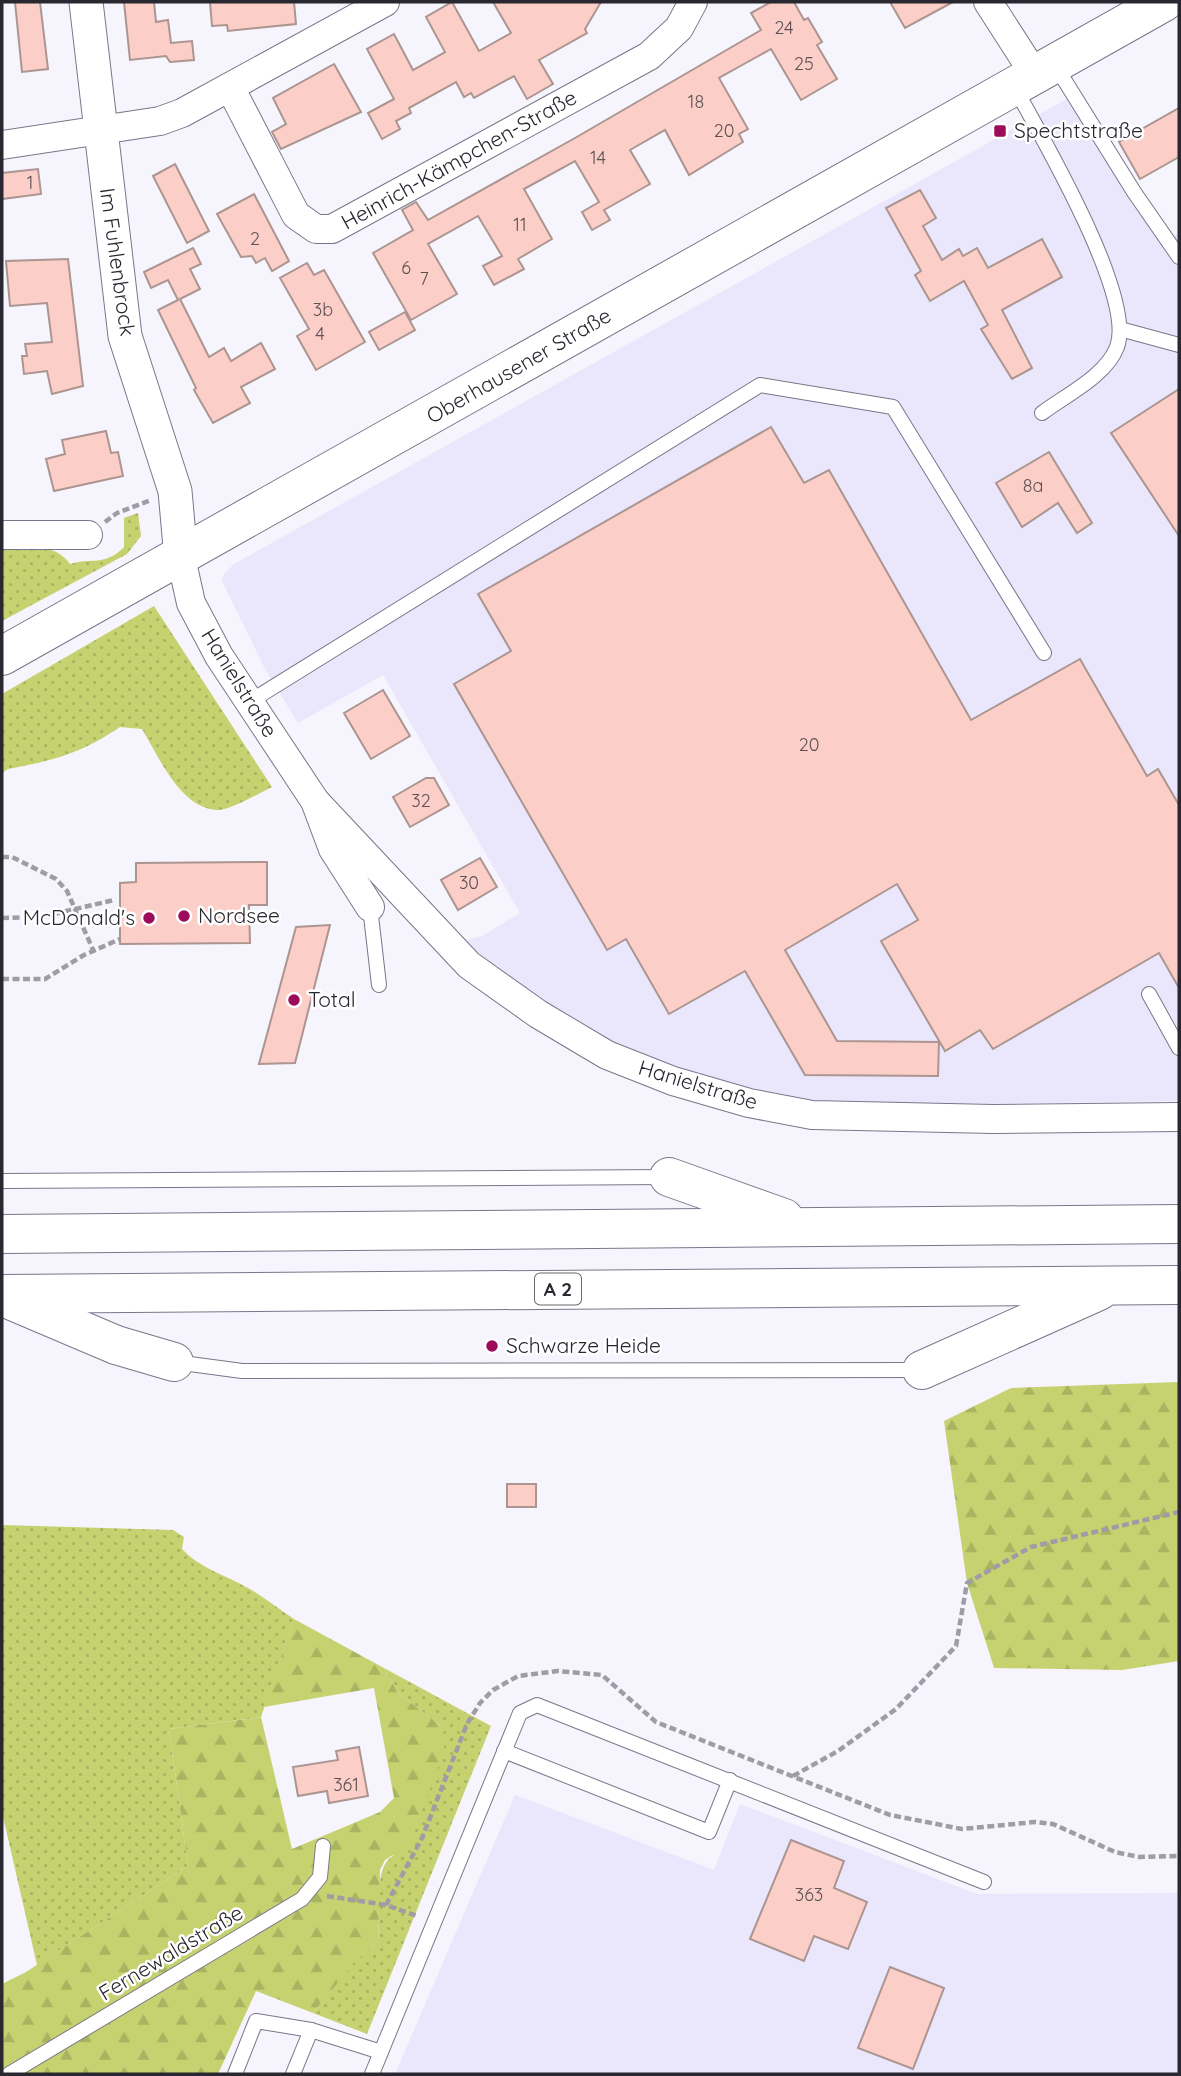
<svg xmlns="http://www.w3.org/2000/svg" width="1181" height="2076" viewBox="0 0 1181 2076" font-family="Quicksand,sans-serif">
<defs>
<pattern id="grass-dots" width="8" height="8" patternUnits="userSpaceOnUse" patternTransform="scale(1.75)"><rect width="8" height="8" fill="#c5d26f"/><path d="M2 2h.1M6 6h.1" fill="none" stroke="#a9b460" stroke-width="1.8" stroke-linecap="round"/></pattern>
<pattern id="forest-firs" width="22" height="20" patternUnits="userSpaceOnUse" patternTransform="scale(1.75)"><rect width="22" height="20" fill="#c5d26f"/><path d="M5 1l3.5 6h-7zM16 11l3.5 6h-7z" fill="#a9b460"/></pattern>
</defs>
<rect width="100%" height="100%" fill="#f6f4fd"/>
<g fill="#eae6fc">
<polygon points="1067,99 1162,245 1179,233 1179,1101 858,1106 795,1102 685,1072 608,1043 512,982 461,941 482,936 520,913 383,675 298,723 265,669 222,581 224,574 234,564"/>
<polygon points="515,1795 714,1870 740,1804 977,1894 1179,1893 1179,2074 395,2074"/>
</g>
<g fill="url(#grass-dots)">
<path d="M138 513 141 536 127 554 2 621V543C25 546 56 543 70 564 92 557 104 567 124 547V518Z"/>
<path d="M154 606 272 787C260 793 228 811 217 810 180 808 159 757 142 729L120 727C80 754 55 760 8 769L2 773V694Z"/>
<path d="M2 1525 173 1530 184 1537 182 1549C201 1569 226 1575 248 1588 264 1597 279 1609 294 1619L261 1717 169 1729 188 1866 37 1965 2 1812Z"/>
<path d="M384 1668 491 1726 367 2034 313 2013 352 1964 378 1941C380 1918 373 1866 393 1856L440 1725 398 1693Z"/>
</g>
<g fill="url(#forest-firs)">
<polygon points="1179,1382 1179,1661 1122,1670 994,1668 967,1583 944,1421 1011,1388"/>
<polygon points="294,1619 384,1668 398,1693 440,1725 446,1738 442,1757 409,1845 385,1860 380,1870 378,1941 352,1965 313,2013 256,1991 218,2074 2,2074 2,1984 26,1972 188,1866 169,1729 261,1717 292,1849 380,1812 394,1798 374,1688 264,1707"/>
</g>
<g fill="#fbcfc7" stroke="#ac9590" stroke-width="2">
<polygon points="15,2 40,2 48,69 22,72"/>
<polygon points="124,2 154,2 156,22 168,20 171,43 192,41 194,60 170,62 166,56 130,60"/>
<polygon points="210,2 294,2 296,24 228,31 227,25 212,26"/>
<polygon points="452,2 479,51 511,33 493,2 601,2 585,29 587,33 539,60 553,84 527,99 514,76 474,98 471,93 464,97 456,82 409,108 411,113 396,121 400,129 382,139 368,113 394,99 367,49 394,34 413,70 445,52 426,17"/>
<polygon points="771,2 794,2 804,20 808,18 822,42 817,45 837,79 801,100 771,49 744,64 719,78 748,129 739,134 743,142 689,175 665,130 630,150 650,184 604,210 610,220 592,230 582,212 599,202 575,161 524,189 552,239 518,259 524,269 494,285 483,266 502,256 478,216 428,244 457,294 411,320 373,253 413,230 402,210 416,202 428,220 575,138 761,30 751,13"/>
<polygon points="890,2 953,2 905,28"/>
<polygon points="334,64 361,112 281,149 272,132 286,124 273,98"/>
<polygon points="1179,108 1179,157 1140,179 1119,142"/>
<polygon points="175,164 209,231 187,243 153,176"/>
<polygon points="38,169 41,194 2,199 2,173"/>
<polygon points="920,190 936,218 923,226 942,260 959,249 963,256 977,248 988,268 1042,239 1062,277 1002,310 1032,368 1012,379 981,329 988,325 964,281 930,301 915,275 921,271 886,208"/>
<polygon points="254,194 289,261 272,271 265,258 256,263 252,256 241,257 217,214"/>
<polygon points="193,248 201,264 190,269 200,289 180,299 209,357 224,348 231,361 261,343 275,369 241,387 250,403 213,423 194,390 196,388 158,310 178,300 168,280 151,288 144,272"/>
<polygon points="68,259 83,386 52,394 47,371 24,374 22,356 27,356 25,344 52,342 47,303 10,306 6,261"/>
<polygon points="307,263 314,275 324,270 365,342 316,370 297,336 309,329 280,278"/>
<polygon points="405,312 415,330 379,350 369,332"/>
<polygon points="1179,389 1179,536 1111,433"/>
<polygon points="771,427 804,483 829,470 971,720 1080,659 1147,776 1158,769 1179,805 1179,988 1159,953 993,1049 980,1030 945,1051 881,941 918,920 897,884 785,950 837,1041 939,1042 938,1076 805,1075 745,971 669,1014 626,939 607,950 454,684 511,651 478,594"/>
<polygon points="106,431 111,453 118,452 123,476 54,491 46,459 65,454 62,440"/>
<polygon points="1049,452 1092,523 1077,533 1058,503 1022,527 996,483"/>
<polygon points="383,690 410,736 371,759 344,713"/>
<polygon points="426,778 434,778 449,805 410,827 393,797"/>
<polygon points="480,858 497,887 458,910 441,880"/>
<polygon points="267,862 267,905 249,905 250,943 120,944 120,883 136,882 136,863"/>
<polygon points="330,925 295,1063 259,1064 296,927"/>
<rect x="507" y="1484" width="29" height="23"/>
<polygon points="359,1747 368,1796 329,1803 327,1791 298,1796 293,1767 338,1760 336,1751"/>
<polygon points="791,1840 844,1861 834,1888 867,1902 848,1949 814,1936 804,1961 750,1939"/>
<polygon points="890,1967 944,1988 913,2069 858,2048"/>
</g>
<g fill="none" stroke-linecap="round" stroke-linejoin="round">
<defs>
<g id="service">
<polyline points="1055,65 1134,192 1179,257"/>
<path d="M1015 88C1041 136 1136 297 1117 347 1106 376 1066 395 1042 413"/>
<polyline points="1120,329 1179,345"/>
<polyline points="249,702 760,385 893,407 1044,653"/>
<polyline points="370,907 379,985"/>
<polyline points="1149,994 1179,1048"/>
<polyline points="2,1181 668,1177"/>
<polyline points="175,1362 242,1371 921,1370"/>
<polyline points="504,1751 709,1832 730,1780"/>
<polyline points="9,2074 302,1899 320,1877 323,1846"/>
<polyline points="235,2074 256,2021 311,2030"/>
<polyline points="293,2074 311,2030 381,2052"/>
<polyline points="372,2074 520,1713 537,1705 984,1882"/>
</g>
<g id="minor">
<polyline points="988,2 1035,75"/>
<polyline points="230,87 296,215 316,229 332,229 649,56 679,28 693,2"/>
<polyline points="2,145 160,121 182,113 385,2"/>
<polyline points="2,535 88,535"/>
<polyline points="181,558 191,603 219,656 315,801 333,849 370,907"/>
<polyline points="315,801 469,965 538,1014 607,1055 673,1081 749,1103 812,1115 993,1119 1179,1117"/>
</g>
<polyline id="tertiary" points="86,2 125,336 175,491 181,558"/>
<polyline id="secondary" points="2,656 1164,2"/>
<g id="motorway">
<polyline points="669,1177 784,1218"/>
<polyline points="2,1234 1179,1224"/>
<polyline points="2,1294 1179,1285"/>
<polyline points="10,1300 116,1345 174,1362"/>
<polyline points="922,1370 1099,1291"/>
</g>
</defs>
<use href="#service" stroke="#7a7689" stroke-width="16"/>
<use href="#minor" stroke="#7a7689" stroke-width="30"/>
<use href="#tertiary" stroke="#7a7689" stroke-width="35"/>
<use href="#secondary" stroke="#7a7689" stroke-width="40"/>
<use href="#motorway" stroke="#7a7689" stroke-width="40"/>
<g stroke="#9e9ca5" stroke-width="4.5" stroke-dasharray="7 3.5" stroke-linecap="butt">
<polyline points="105,522 117,513 151,500"/>
<polyline points="2,857 12,857 56,879 67,891 94,952"/>
<polyline points="2,918 41,917 114,900"/>
<polyline points="2,979 45,979 84,955 120,939"/>
<polyline points="793,1776 838,1751 896,1709 956,1646 967,1583 1031,1547 1179,1512"/>
<polyline points="327,1896 386,1905 417,1916"/>
<polyline points="386,1905 422,1838 467,1724 480,1703 493,1690 518,1676 558,1671 602,1675 656,1722 890,1815 962,1829 1035,1822 1053,1824 1115,1852 1139,1857 1179,1856"/>
</g>
<use href="#service" stroke="#fff" stroke-width="14"/>
<use href="#minor" stroke="#fff" stroke-width="28"/>
<use href="#tertiary" stroke="#fff" stroke-width="33"/>
<use href="#secondary" stroke="#fff" stroke-width="38"/>
<use href="#motorway" stroke="#fff" stroke-width="38"/>
</g>
<g fill="#9c0c5a" stroke="#fff" stroke-width="2.5">
<rect x="993" y="124" width="14" height="14" rx="3.5"/>
<circle cx="184" cy="916" r="7"/>
<circle cx="149" cy="918" r="7"/>
<circle cx="294" cy="1000" r="7"/>
<circle cx="492" cy="1346" r="7"/>
</g>
<g text-anchor="middle" stroke-width="5" stroke-linejoin="round" paint-order="stroke">
<g font-size="18" fill="#5e5155">
<text x="784" y="34">24</text>
<text x="804" y="70">25</text>
<text x="696" y="108">18</text>
<text x="724" y="137">20</text>
<text x="598" y="164">14</text>
<text x="30" y="189">1</text>
<text x="520" y="231">11</text>
<text x="255" y="245">2</text>
<text x="406" y="274">6</text>
<text x="424" y="285">7</text>
<text x="323" y="316">3b</text>
<text x="320" y="340">4</text>
<text x="1033" y="492">8a</text>
<text x="809" y="751">20</text>
<text x="421" y="807">32</text>
<text x="469" y="889">30</text>
<text x="346" y="1791">361</text>
<text x="809" y="1901">363</text>
</g>
<rect fill="#fff" stroke="#69686d" stroke-width="2" x="535" y="1273.5" width="46" height="31" rx="5"/>
<g font-size="19" font-weight="bold" fill="#29272f">
<text x="558" y="1296">A 2</text>
</g>
<g font-size="21" fill="#29272f" stroke="#fff" text-anchor="start">
<text x="1014" y="138">Spechtstraße</text>
<text x="198" y="923">Nordsee</text>
<text x="135" y="925" text-anchor="end">McDonald's</text>
<text x="308" y="1007">Total</text>
<text x="506" y="1353">Schwarze Heide</text>
</g>
<g font-size="21" fill="#29272f" stroke="#fff">
<text transform="translate(459 160) rotate(-29)" y="7">Heinrich-Kämpchen-Straße</text>
<text transform="translate(117 262) rotate(82)" y="7">Im Fuhlenbrock</text>
<text transform="translate(519 366) rotate(-30)" y="7">Oberhausener Straße</text>
<text transform="translate(239 683) rotate(58)" y="7">Hanielstraße</text>
<text transform="translate(698 1085) rotate(17)" y="7">Hanielstraße</text>
<text transform="translate(171 1953) rotate(-31)" y="7">Fernewaldstraße</text>
</g>
</g>
<rect width="1181" height="2076" fill="none" stroke="#29272f" stroke-width="7"/>
</svg>
